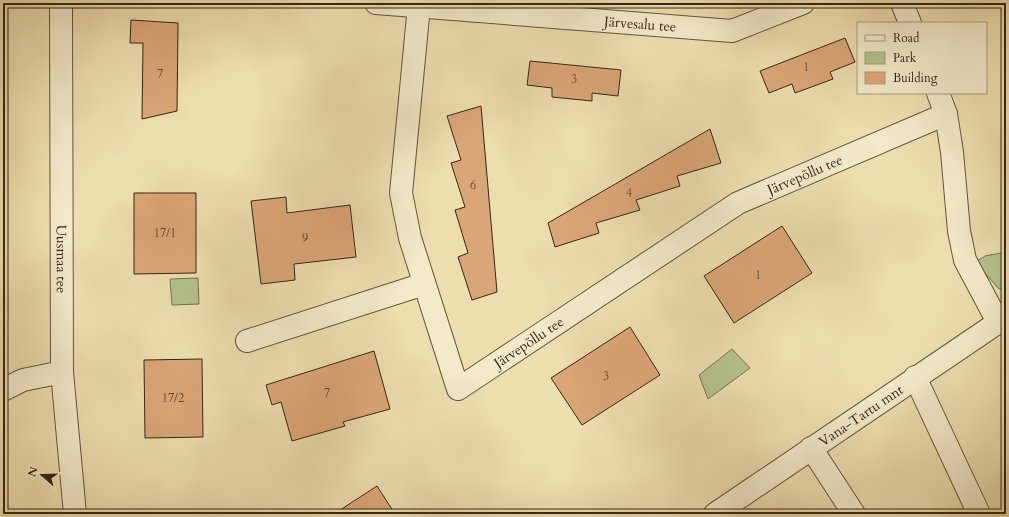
<svg xmlns="http://www.w3.org/2000/svg" width="1009" height="517" viewBox="0 0 1009 517" font-family="Cardo,serif">
<rect width="100%" height="100%" fill="#eddeae"/>
<filter id="stains"><feTurbulence type="fractalNoise" baseFrequency=".005" numOctaves="4"/><feColorMatrix values="0 0 0 0 .2 0 0 0 0 .09 0 0 0 0 .02 0 0 0 .5 -.17"/></filter>
<radialGradient id="worn" r=".72"><stop offset=".6" stop-color="#630" stop-opacity="0"/><stop offset="1" stop-color="#630" stop-opacity=".3"/></radialGradient>
<g fill="#b4c28d" stroke="#747454">
<polygon points="1006,252 1006,289 999,289 984,272 977,261 985,256"/>
<polygon points="198,278 199,304 172,305 170,279"/>
<polygon points="732,349 750,368 708,399 699,375"/>
</g>
<g fill="#dba677" stroke="#35261b">
<polygon points="131,20 178,23 177,111 142,119 143,43 130,43"/>
<polygon points="845,38 855,62 830,72 833,79 795,93 792,84 769,93 760,71"/>
<polygon points="530,61 621,70 618,96 592,93 592,101 552,97 552,88 527,85"/>
<polygon points="481,106 497,292 472,300 458,257 468,253 455,210 465,207 451,163 461,160 447,116"/>
<polygon points="710,129 721,163 677,176 680,186 636,200 640,210 596,223 599,233 555,247 548,223"/>
<polygon points="134,193 196,193 196,273 134,274"/>
<polygon points="286,197 287,213 350,205 356,257 294,264 295,280 261,284 251,201"/>
<polygon points="782,226 812,273 734,323 704,276"/>
<polygon points="630,327 660,375 582,425 551,378"/>
<polygon points="374,351 390,409 343,422 345,426 292,441 281,402 272,405 266,385"/>
<polygon points="202,359 203,437 145,438 144,360"/>
<polygon points="377,486 395,514 334,514"/>
</g>
<g fill="none" stroke-linecap="round" stroke-linejoin="round">
<defs>
<g id="minor">
<path id="s1" d="M61 3 62 372 75 514"/>
<path id="s2" d="M376 3 732 31 803 3"/>
<polyline points="902,3 910,23"/>
<path id="s3" d="M419 6 401 193 410 238 458 389 738 203 946 114"/>
<polyline points="938,93 946,114 952,152 959,231 965,260 998,322"/>
<polyline points="247,341 424,284"/>
<polyline points="915,377 979,514"/>
<polyline points="3,390 23,380 62,372"/>
<polyline points="811,448 854,514"/>
<path id="s4" d="M715 514 1006 317"/>
</g>
</defs>
<use href="#minor" stroke="#635440" stroke-width="24"/>
<use href="#minor" stroke="#f3eaca" stroke-width="22"/>
</g>
<g text-anchor="middle" stroke-width="3" stroke-linejoin="round" paint-order="stroke">
<g font-size="12" fill="#5e4632">
<text x="806" y="71">1</text>
<text x="160" y="78">7</text>
<text x="574" y="83">3</text>
<text x="473" y="189">6</text>
<text x="629" y="197">4</text>
<text x="165" y="237">17/1</text>
<text x="305" y="242">9</text>
<text x="758" y="279">1</text>
<text x="606" y="380">3</text>
<text x="327" y="397">7</text>
<text x="173" y="402">17/2</text>
</g>
<g font-size="14" fill="#35261b" stroke="#f3eaca">
<text dy="5" stroke="none"><textPath href="#s2" startOffset="265">Järvesalu tee</textPath></text>
<text dy="5" stroke="none"><textPath href="#s3" startOffset="801">Järvepõllu tee</textPath></text>
<text dy="5" stroke="none"><textPath href="#s1" startOffset="256">Uusmaa tee</textPath></text>
<text dy="5" stroke="none"><textPath href="#s3" startOffset="477">Järvepõllu tee</textPath></text>
<text dy="5" stroke="none"><textPath href="#s4" startOffset="176">Vana-Tartu mnt</textPath></text>
</g>
</g>
<rect width="1009" height="517" fill="none" stroke="#eddeae" stroke-width="16"/>
<rect x="4" y="4" width="1001" height="509" fill="none" stroke="#35261b" stroke-width="2"/>
<rect x="8" y="8" width="993" height="501" fill="none" stroke="#35261b"/>
<rect x="857" y="22" width="130" height="72" fill="#f3eaca" stroke="#a79c84"/>
<rect x="865" y="35" width="20" height="6" fill="#f3eaca" stroke="#a79c84"/>
<text x="893" y="42" font-size="12" fill="#35261b">Road</text>
<rect x="865" y="52" width="20" height="12" fill="#b4c28d" stroke="#a79c84"/>
<text x="893" y="62" font-size="12" fill="#35261b">Park</text>
<rect x="865" y="72" width="20" height="12" fill="#dba677" stroke="#a79c84"/>
<text x="893" y="82" font-size="12" fill="#35261b">Building</text>
<g transform="translate(42 475) rotate(290)" stroke="#f3eaca" stroke-width="3" paint-order="stroke">
<path d="M0-3L7 15L0 10L-7 15Z" fill="#35261b"/>
<text y="-6" font-size="11" font-weight="bold" text-anchor="middle" fill="#35261b">N</text>
</g>
<rect width="100%" height="100%" filter="url(#stains)"/>
<rect width="100%" height="100%" fill="url(#worn)"/>
</svg>
